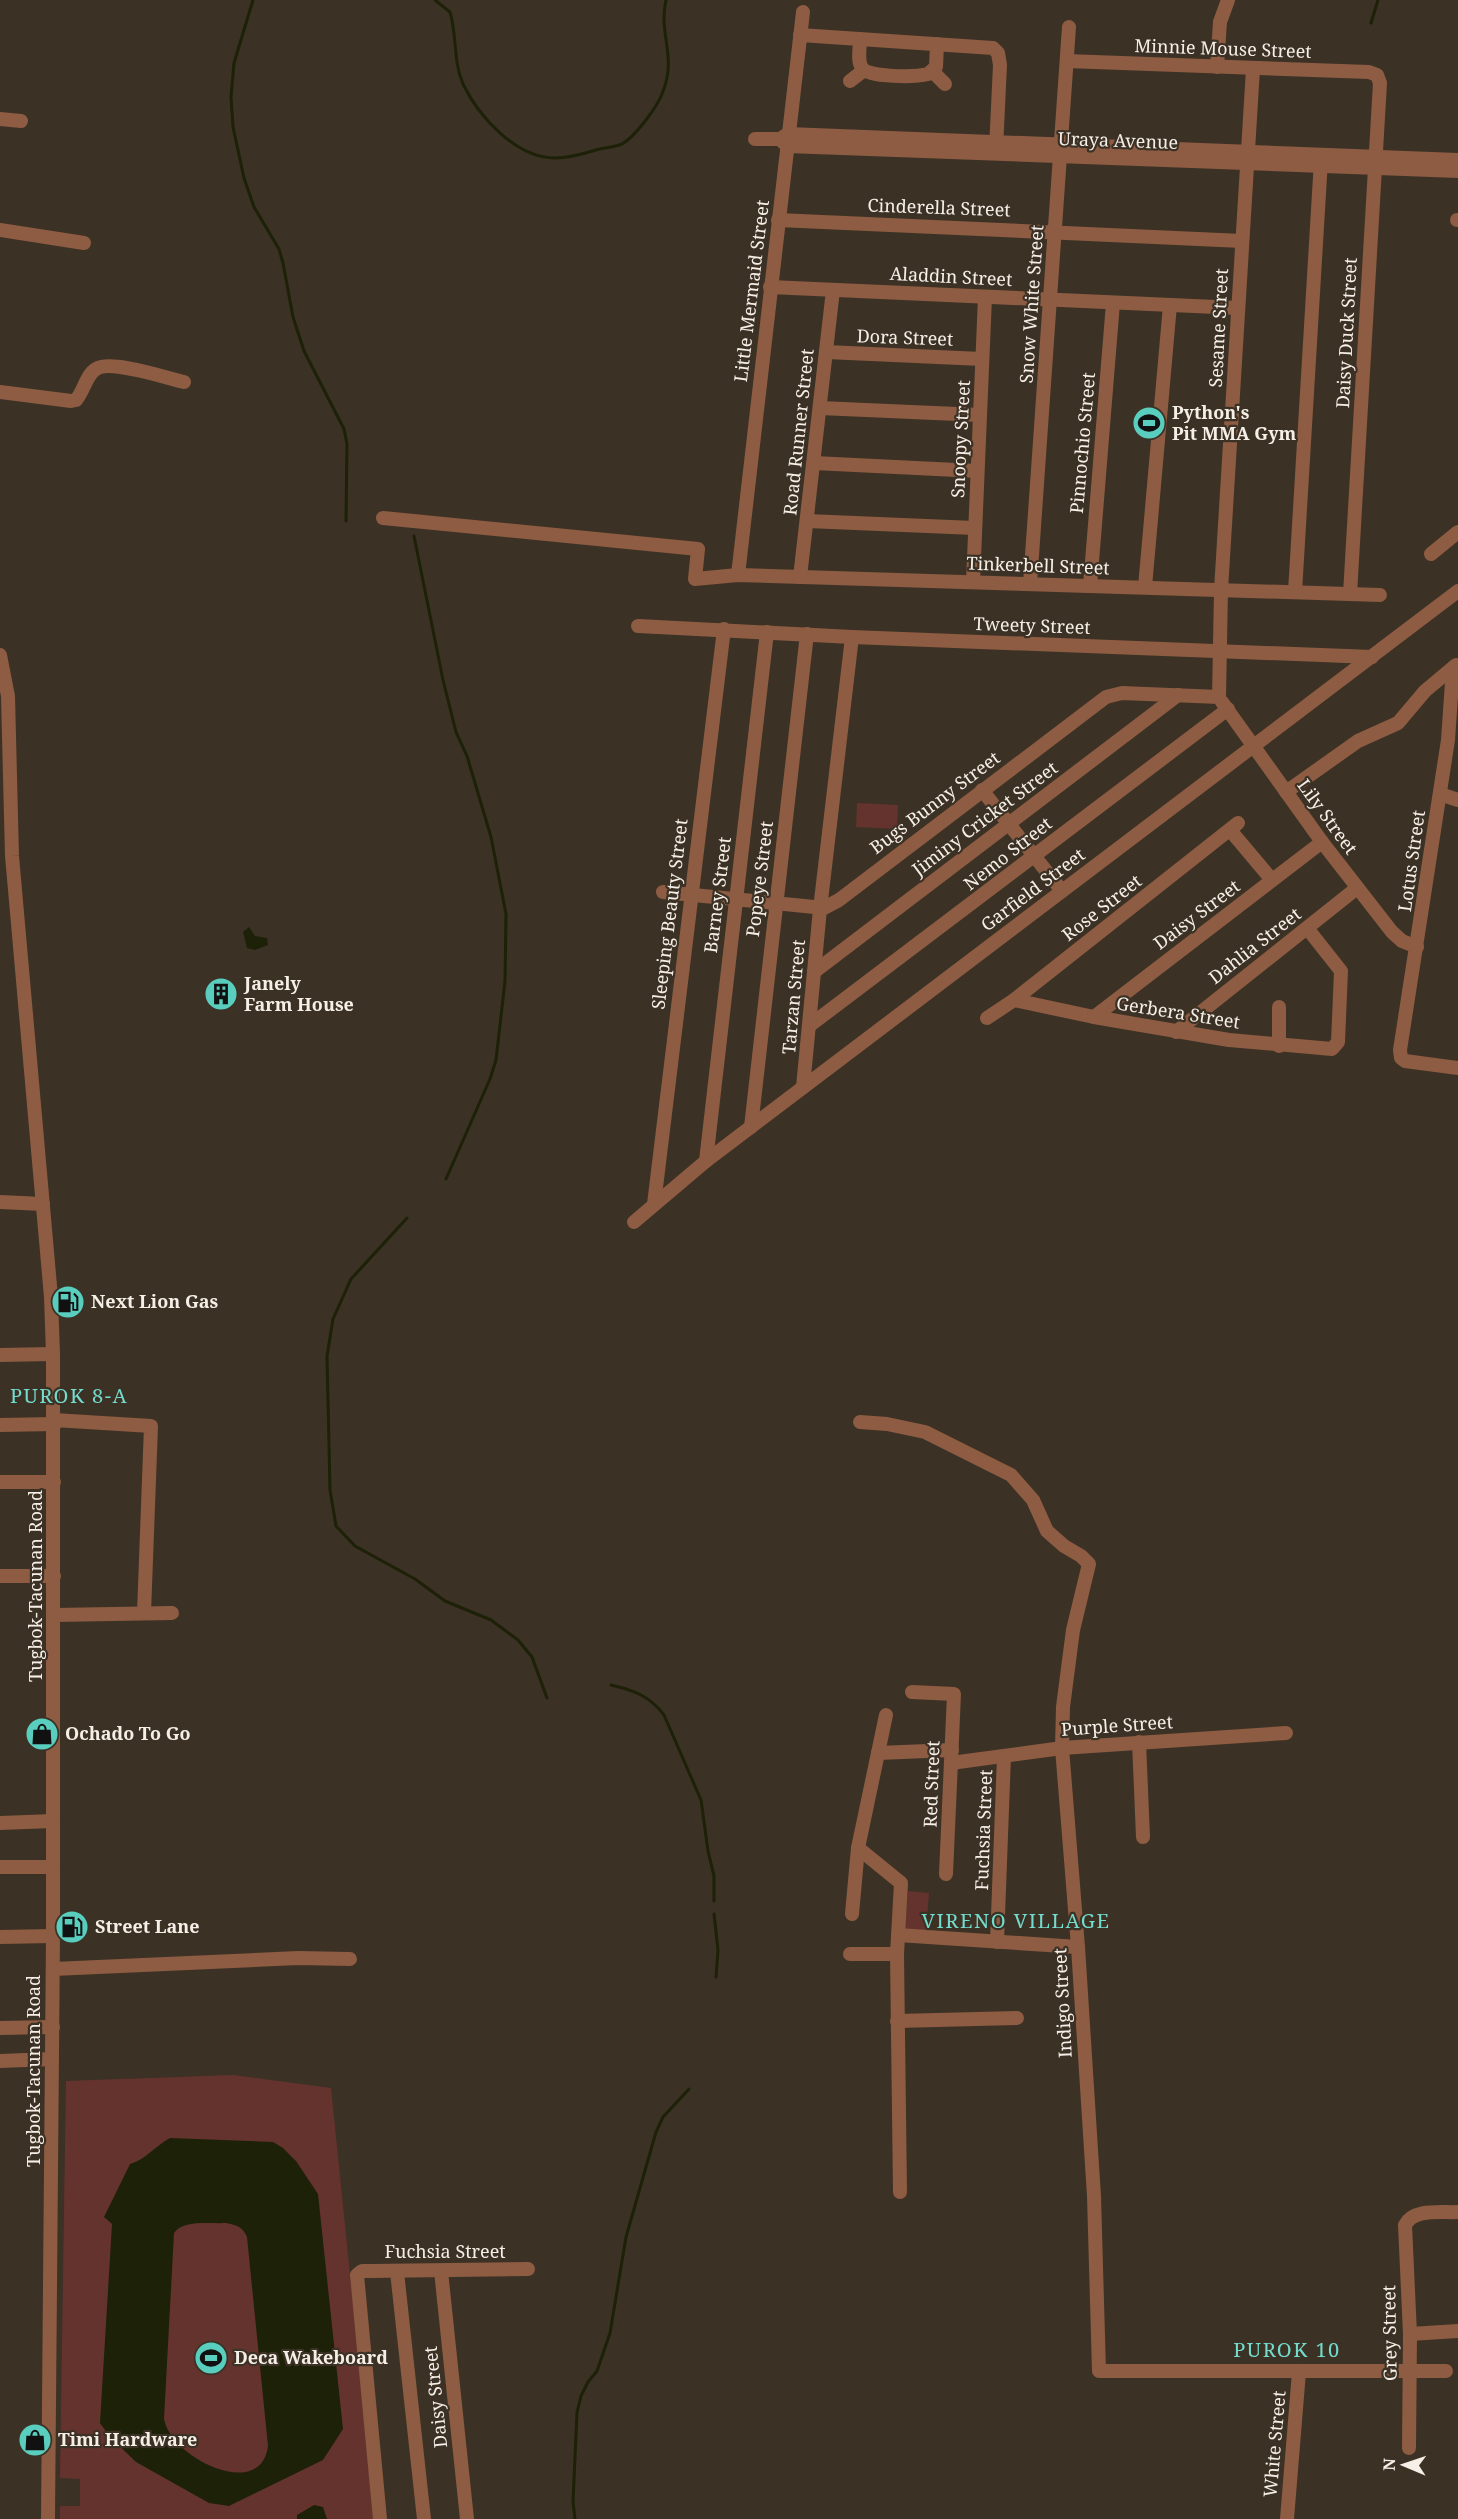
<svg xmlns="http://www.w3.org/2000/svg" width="1458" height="2519" viewBox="0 0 1458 2519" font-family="'Noto Serif',serif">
<rect width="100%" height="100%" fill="#3c3125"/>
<g fill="#65332e">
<polygon points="857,803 898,805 897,829 856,827"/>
<polygon points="908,1891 929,1893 926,1931 905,1929"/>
<polygon points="233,2075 331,2088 375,2519 60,2519 60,2506 80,2506 80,2479 60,2478 66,2081"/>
</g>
<g fill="#1d2107" fill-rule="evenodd">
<polygon points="249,927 255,936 267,938 268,945 255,950 247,948 243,932"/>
<path d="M170 2138 273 2142 283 2148 296 2161 318 2194 343 2429 323 2460 229 2506 209 2503 136 2462 110 2437 100 2423 112 2224 104 2217 130 2164C145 2160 155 2146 170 2138ZM226 2223C237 2225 243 2227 247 2237L268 2446C261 2502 171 2458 164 2419L174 2233C183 2219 212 2224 226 2223Z"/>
<polygon points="314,2505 323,2507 327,2519 297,2519 297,2515"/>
</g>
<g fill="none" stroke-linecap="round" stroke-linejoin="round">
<g stroke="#1d2107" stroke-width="3">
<polyline points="253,0 234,63 231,97 233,127 244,178 254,207 279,249 283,263 293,317 304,351 344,429 347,444 346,521"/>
<path d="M435 0 450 12C457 35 453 61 463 84 479 117 516 158 555 158 568 158 583 154 596 150 604 148 615 147 622 144 635 137 657 107 662 94 678 56 658 36 666 0"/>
<polyline points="1371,23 1378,0"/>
<polyline points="414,536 443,680 456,732 467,756 491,837 506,914 505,981 496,1060 490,1079 446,1179"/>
<polyline points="407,1218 351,1279 333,1319 327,1356 330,1490 336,1526 355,1546 415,1579 445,1601 491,1620 518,1640 532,1657 547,1698"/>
<path d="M611 1685C633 1690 650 1696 664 1715L701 1800 708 1851 714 1876V1901"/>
<polyline points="714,1914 718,1950 716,1977"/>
<polyline points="575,2519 573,2502 577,2412 581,2396 588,2382 597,2371 610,2333 626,2237 656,2132 663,2117 689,2089"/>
</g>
<g stroke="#8d5c42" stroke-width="14">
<polyline points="800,35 993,48 998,53 1000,65 996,149"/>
<path d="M860 39C860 48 857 61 862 68 869 78 916 77 928 74L936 67 937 44"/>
<polyline points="1067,61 1369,72 1377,75 1380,83 1350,594"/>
<polyline points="1217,67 1220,22 1228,0"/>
<polyline points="933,72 945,84"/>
<polyline points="850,81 863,71"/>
<polyline points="0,119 21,121"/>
<polyline points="755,139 780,139 788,134 1458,160"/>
<polyline points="780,139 787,146 1458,171"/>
<polyline points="778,220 1242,241"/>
<polyline points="1457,220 1458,220"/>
<polyline points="0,230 84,243"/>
<polyline points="770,287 1238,308"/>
<polyline points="826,352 982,359"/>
<path d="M0 392 71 401 76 400C84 391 86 375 96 369 110 359 166 378 184 382"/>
<polyline points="820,408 980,415"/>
<polyline points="814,463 977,471"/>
<polyline points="383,518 698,549 695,579 738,575 1380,595"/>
<polyline points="807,521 975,528"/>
<polyline points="1431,554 1458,532"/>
<polyline points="738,575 803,12"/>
<polyline points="800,577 833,290"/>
<polyline points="973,582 985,297"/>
<polyline points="1030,584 1069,27"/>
<polyline points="1090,586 1113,303"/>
<polyline points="1145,587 1170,305"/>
<polyline points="1295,592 1321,160"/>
<polyline points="638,626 852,637 1372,657"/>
<polyline points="0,655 8,696 12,856 51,1297 53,1354 53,1936 48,2519"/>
<polyline points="1453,668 1448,740 1400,1050 1401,1058 1405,1061 1458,1068"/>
<polyline points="1219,697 1221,590 1253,69"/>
<polyline points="1222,702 1322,842 1392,932 1402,941 1417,947"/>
<polyline points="982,790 1062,891"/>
<polyline points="1286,792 1358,741 1398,723 1425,691 1456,665"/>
<polyline points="1440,794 1458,800"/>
<polyline points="1230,830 1272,880"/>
<polyline points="663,892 824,908 839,900 1106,697 1122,693 1219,697"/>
<polyline points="814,972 1178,695"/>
<polyline points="1014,1000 1094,1017 1229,1040 1332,1049 1338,1042 1341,971 1307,928"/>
<polyline points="1094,1017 1322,842"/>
<polyline points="987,1018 1014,1000 1238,823"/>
<polyline points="809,1026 1228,709"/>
<polyline points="1176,1032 1357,888"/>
<polyline points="1279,1046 1279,1007"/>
<polyline points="803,1087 820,909 852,637"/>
<polyline points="751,1127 807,634"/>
<polyline points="706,1161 767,632"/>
<polyline points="0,1202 43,1204"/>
<polyline points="654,1204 724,629"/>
<polyline points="634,1222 706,1161 1458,591"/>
<polyline points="0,1355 53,1354"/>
<polyline points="54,1420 151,1426 144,1613"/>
<polyline points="860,1422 887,1424 925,1432 1011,1475 1033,1500 1047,1531 1064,1546 1081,1556 1089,1564 1073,1630 1063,1707 1062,1748 1078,1947 1094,2196 1099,2371 1446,2371"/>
<polyline points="0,1425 55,1424"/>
<polyline points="0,1482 54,1482"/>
<polyline points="0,1576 54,1576"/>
<polyline points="54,1615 172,1613"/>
<polyline points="912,1692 954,1694 946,1874"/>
<polyline points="1139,1742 1143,1837"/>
<polyline points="878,1753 952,1750"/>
<polyline points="951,1763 1062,1748 1286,1733"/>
<polyline points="0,1823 53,1821"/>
<polyline points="858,1848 901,1883 897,1954 900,2192"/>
<polyline points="0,1867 53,1867"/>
<polyline points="852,1914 858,1848 886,1715"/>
<polyline points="898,1935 1078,1947"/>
<polyline points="0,1937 53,1936"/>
<polyline points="997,1942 1004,1756"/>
<polyline points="850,1954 897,1954"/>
<polyline points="53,1969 298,1958 350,1959"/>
<polyline points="897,2021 1017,2018"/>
<polyline points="0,2028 53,2027"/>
<polyline points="0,2061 52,2059"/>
<polyline points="441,2271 467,2519"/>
<polyline points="397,2272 424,2519"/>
<polyline points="1410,2334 1458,2331"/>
<path d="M1409 2448 1410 2334 1405 2225C1414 2208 1441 2213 1458 2212"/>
<polyline points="380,2519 357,2275 362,2271 371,2271 528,2269"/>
<polyline points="1287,2519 1299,2372"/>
</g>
</g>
<defs>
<symbol id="stadium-disc" viewBox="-11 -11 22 22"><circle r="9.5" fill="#59cebe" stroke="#3c3125"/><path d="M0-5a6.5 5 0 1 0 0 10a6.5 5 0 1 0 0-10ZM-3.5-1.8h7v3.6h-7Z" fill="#111"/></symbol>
<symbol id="building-disc" viewBox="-11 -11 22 22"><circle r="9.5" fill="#59cebe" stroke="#3c3125"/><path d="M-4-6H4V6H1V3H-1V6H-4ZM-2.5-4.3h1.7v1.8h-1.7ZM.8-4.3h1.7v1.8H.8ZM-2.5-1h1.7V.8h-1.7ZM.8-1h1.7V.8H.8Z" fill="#111"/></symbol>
<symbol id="fuel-disc" viewBox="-11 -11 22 22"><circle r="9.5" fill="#59cebe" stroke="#3c3125"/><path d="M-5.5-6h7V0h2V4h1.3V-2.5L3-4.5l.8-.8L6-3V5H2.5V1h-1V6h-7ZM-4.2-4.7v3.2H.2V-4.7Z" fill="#111"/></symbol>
<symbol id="shop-disc" viewBox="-11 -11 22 22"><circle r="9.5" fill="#59cebe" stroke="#3c3125"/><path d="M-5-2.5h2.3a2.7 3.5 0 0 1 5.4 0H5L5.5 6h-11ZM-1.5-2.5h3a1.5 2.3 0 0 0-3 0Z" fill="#111"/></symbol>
</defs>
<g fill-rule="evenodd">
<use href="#stadium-disc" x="1130" y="404" width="38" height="38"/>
<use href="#building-disc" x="202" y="975" width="38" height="38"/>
<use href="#fuel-disc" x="49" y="1283" width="38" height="38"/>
<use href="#shop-disc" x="23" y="1715" width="38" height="38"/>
<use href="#fuel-disc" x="53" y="1908" width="38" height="38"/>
<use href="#stadium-disc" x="192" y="2339" width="38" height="38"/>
<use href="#shop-disc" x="16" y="2421" width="38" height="38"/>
</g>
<g text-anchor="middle" stroke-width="4.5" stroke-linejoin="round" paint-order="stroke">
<g font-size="18" fill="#f6efe7" stroke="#3c3125">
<text transform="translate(1223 49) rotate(2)" y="6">Minnie Mouse Street</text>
<text transform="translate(1118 141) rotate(2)" y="6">Uraya Avenue</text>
<text transform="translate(939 208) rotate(2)" y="6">Cinderella Street</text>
<text transform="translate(951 277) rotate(3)" y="6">Aladdin Street</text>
<text transform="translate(752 291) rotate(-83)" y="6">Little Mermaid Street</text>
<text transform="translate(1032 304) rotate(-86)" y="6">Snow White Street</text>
<text transform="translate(1219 328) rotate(-87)" y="6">Sesame Street</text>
<text transform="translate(1347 333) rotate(-87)" y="6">Daisy Duck Street</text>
<text transform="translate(905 338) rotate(2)" y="6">Dora Street</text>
<text transform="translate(799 432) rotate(-84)" y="6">Road Runner Street</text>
<text transform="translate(961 439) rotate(-87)" y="6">Snoopy Street</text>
<text transform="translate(1083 443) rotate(-85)" y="6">Pinnochio Street</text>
<text transform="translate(1038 566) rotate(2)" y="6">Tinkerbell Street</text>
<text transform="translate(1032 626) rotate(2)" y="6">Tweety Street</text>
<text transform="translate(935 803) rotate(-37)" y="6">Bugs Bunny Street</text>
<text transform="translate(1327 817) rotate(54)" y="6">Lily Street</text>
<text transform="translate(985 819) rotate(-37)" y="6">Jiminy Cricket Street</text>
<text transform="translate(1008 854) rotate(-38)" y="6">Nemo Street</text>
<text transform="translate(1412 861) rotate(-82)" y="6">Lotus Street</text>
<text transform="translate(760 879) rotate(-83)" y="6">Popeye Street</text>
<text transform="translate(1033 890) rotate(-37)" y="6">Garfield Street</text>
<text transform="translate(718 895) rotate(-83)" y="6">Barney Street</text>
<text transform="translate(1102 908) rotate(-38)" y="6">Rose Street</text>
<text transform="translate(670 914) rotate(-83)" y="6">Sleeping Beauty Street</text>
<text transform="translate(1197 915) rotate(-37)" y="6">Daisy Street</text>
<text transform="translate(1255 946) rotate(-38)" y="6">Dahlia Street</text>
<text transform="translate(794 997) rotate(-85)" y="6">Tarzan Street</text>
<text transform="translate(1178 1013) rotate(9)" y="6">Gerbera Street</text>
<text transform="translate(36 1586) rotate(-90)" y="6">Tugbok-Tacunan Road</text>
<text transform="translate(1117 1726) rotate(-4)" y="6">Purple Street</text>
<text transform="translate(932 1784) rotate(-88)" y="6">Red Street</text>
<text transform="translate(984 1830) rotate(-88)" y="6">Fuchsia Street</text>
<text transform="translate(1063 2003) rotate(-93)" y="6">Indigo Street</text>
<text transform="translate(34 2071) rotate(-90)" y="6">Tugbok-Tacunan Road</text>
<text x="445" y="2258">Fuchsia Street</text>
<text transform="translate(1390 2333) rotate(-91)" y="6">Grey Street</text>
<text transform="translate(436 2397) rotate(-96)" y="6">Daisy Street</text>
<text transform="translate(1275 2444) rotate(-85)" y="6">White Street</text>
</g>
<g font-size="18" font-weight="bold" fill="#f6efe7" stroke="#3c3125" text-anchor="start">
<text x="1172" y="419">Python's<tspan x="1172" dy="21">Pit MMA Gym</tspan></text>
<text x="244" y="990">Janely<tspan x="244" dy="21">Farm House</tspan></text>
<text x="91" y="1308">Next Lion Gas</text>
<text x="65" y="1740">Ochado To Go</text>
<text x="95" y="1933">Street Lane</text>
<text x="234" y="2364">Deca Wakeboard</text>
<text x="58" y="2446">Timi Hardware</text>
</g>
<g font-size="20" letter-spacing="1.5" fill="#73dccd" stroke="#3c3125">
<text x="69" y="1403">PUROK 8-A</text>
<text x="1016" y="1928">VIRENO VILLAGE</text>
<text x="1287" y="2357">PUROK 10</text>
</g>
</g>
<g transform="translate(1404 2465) rotate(272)" stroke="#3c3125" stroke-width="4.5" paint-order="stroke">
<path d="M0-4.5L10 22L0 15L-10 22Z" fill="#f6efe7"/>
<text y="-9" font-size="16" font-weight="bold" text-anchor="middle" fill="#f6efe7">N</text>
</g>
</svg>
